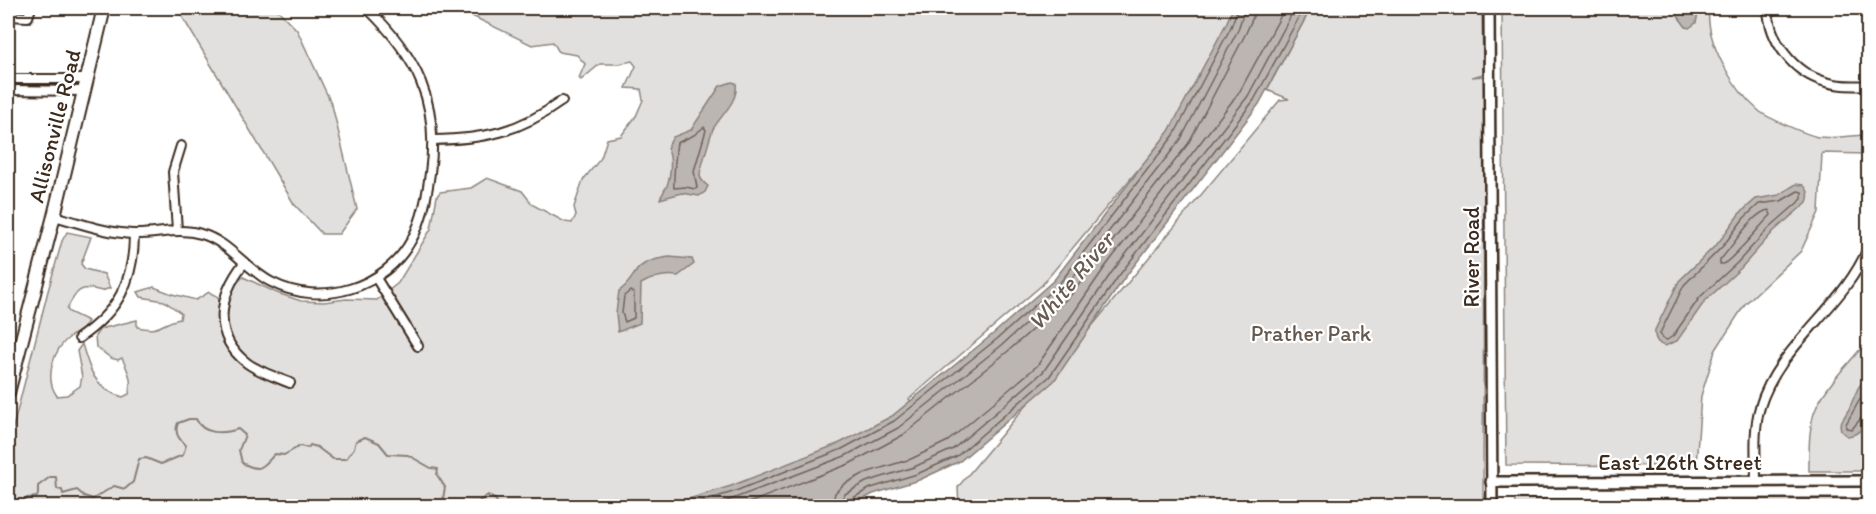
<svg xmlns="http://www.w3.org/2000/svg" width="1876" height="514" viewBox="0 0 1876 514" font-family="Itim,sans-serif">
<rect width="100%" height="100%" fill="#fff"/>
<filter id="ink" filterUnits="userSpaceOnUse"><feTurbulence type="fractalNoise" baseFrequency=".0167" numOctaves="2"/><feDisplacementMap in="SourceGraphic" scale="12" xChannelSelector="R" yChannelSelector="G"/><feConvolveMatrix kernelMatrix="1 2 1 2 8 2 1 2 1" color-interpolation-filters="sRGB"/></filter>
<g filter="url(#ink)">
<g fill="#e2e0de" stroke="#8e857e" stroke-width="1.5">
<polygon points="177,8 276,8 297,30 332,105 357,209 339,234 322,234 294,204"/>
<path d="M461 8H1235L1170 131 1042 285 909 399 919 413 743 506H8V447L48 291 62 241 67 232 91 237 81 264 85 269 104 274 110 288 102 291C80 284 76 291 67 309L69 312 88 321C86 324 83 330 80 332 77 334 73 334 71 336 53 349 44 378 57 396L67 395 80 386 82 377 77 351 82 344C89 369 95 390 123 397L129 394C133 380 128 371 122 358L118 360 111 358 96 347 95 336 100 329 137 320V327C164 333 159 322 180 319L181 313 164 301 141 297 138 292 154 287 172 294 196 300 209 292 218 297 219 301 243 277 277 293 301 301 324 302 346 299 377 300 398 283 431 229 437 196 440 192 471 188 487 178 522 191 533 205 565 222 572 223 576 215 574 207 583 180 601 158 607 139 621 136 636 116 643 100 641 89 626 88 636 66 632 61 618 64H600L581 80 579 78 585 64 577 55 559 52 553 42 532 45 472 16Z"/>
<polygon points="1311,8 1482,8 1483,74 1472,77 1484,76 1483,506 959,506 958,487 1280,100 1289,99 1267,90"/>
<path d="M1502 8H1709C1705 42 1733 89 1759 111 1767 118 1808 135 1818 137 1834 139 1853 135 1868 135V154L1822 153 1819 212 1801 251 1745 304 1715 351 1701 396 1696 466 1506 465Z"/>
<path d="M1868 340V471H1809C1809 452 1808 424 1817 406 1828 383 1852 360 1868 340Z"/>
<polygon points="1868,498 1868,506 1515,506 1515,499"/>
</g>
<g fill="#bcb6b3" stroke="#887e77" stroke-width="1.5">
<polygon points="1233,8 1311,8 1259,104 1123,280 1054,381 960,461 919,480 873,494 850,506 666,506 731,486 840,443 892,416 993,334 1054,280 1169,131 1226,24"/>
<polygon points="1672,8 1699,8 1696,23 1689,28 1686,27"/>
<path d="M732 82 736 83C739 101 721 115 713 129 711 134 700 171 700 175 700 180 704 183 708 186L705 192 699 196 682 193 660 199C661 196 663 194 664 191 671 181 673 158 667 148L673 137 691 130 720 86Z"/>
<path d="M1796 184 1803 185C1809 190 1810 195 1807 202L1774 231 1741 268 1705 301 1677 341 1665 346C1657 344 1654 338 1655 330L1679 281 1719 242 1739 214 1756 199 1779 195Z"/>
<path d="M669 257 692 259 694 264 678 276C664 274 653 277 641 284L640 323 618 332 616 313 619 291C627 286 630 280 635 273 642 261 657 259 669 257Z"/>
<path d="M1868 374C1869 392 1875 434 1847 436L1841 431 1840 424 1849 409 1858 388Z"/>
</g>
<g fill="none" stroke-linecap="round" stroke-linejoin="round">
<g stroke="#6f625a" stroke-width="1.5">
<path d="M704 127 706 130 694 171 697 188 695 189 686 187 674 188C673 185 676 147 677 143L694 135Z"/>
<polygon points="1798,191 1802,192 1802,199 1770,227 1737,263 1700,297 1673,336 1667,340 1663,339 1660,334 1662,329 1684,285 1723,246 1744,218 1759,204 1781,201"/>
<path d="M1769 210 1771 215C1755 231 1742 250 1724 264H1720V260C1732 248 1752 212 1769 210Z"/>
<polygon points="630,291 634,293 634,318 625,322 622,313 624,296"/>
<polyline points="1868,385 1846,424 1846,428 1852,429 1862,417 1868,416"/>
<polyline points="687,506 733,492 842,449 894,421 997,339 1059,284 1174,135 1231,27 1238,8"/>
<polyline points="714,506 845,456 898,428 1002,345 1063,290 1181,139 1238,30 1245,8"/>
<polyline points="741,506 849,464 903,435 1007,352 1070,296 1188,144 1246,33 1253,17 1254,8"/>
<polyline points="832,506 835,493 844,484 865,473 911,459 948,441 1037,366 1105,267 1240,91 1285,8"/>
<polyline points="841,506 841,500 845,494 866,482 914,467 953,449 1043,372 1112,272 1248,96 1295,8"/>
<polyline points="848,506 851,499 871,488 917,474 957,456 1049,377 1118,277 1254,100 1304,8"/>
</g>
<g stroke="#887e77" stroke-width="2">
<path d="M19 506H23L27 498 37 497 38 494V486L50 477H56L57 489 62 490 63 494 77 490 84 496 93 499 114 486 125 489 133 482 139 459 146 458 161 464 183 455 186 445C178 439 174 432 178 423L189 419H196C203 435 223 434 238 429L245 435 239 450 242 463C262 473 262 467 275 454L284 455 300 446 308 448 310 445 317 447 333 459H346L354 448 356 441 365 437 379 443 388 454 408 455 431 468 438 469 437 475 445 487 443 499 438 506"/>
<polyline points="462,506 469,502 478,502 488,495 496,500 498,506"/>
</g>
<defs>
<g id="minor">
<path d="M1768 8C1769 41 1793 73 1826 82 1839 86 1854 86 1868 85"/>
<polyline points="8,16 28,17 31,8"/>
<polyline points="8,79 87,79"/>
<polyline points="8,90 83,91"/>
<path d="M433 140C485 139 519 132 562 101"/>
<path d="M54 216C80 223 106 233 133 234 157 235 178 227 201 234 228 241 247 270 271 282 321 308 386 288 412 239 423 219 427 195 430 173 440 103 417 56 367 8"/>
<polyline points="177,230 173,172 181,146"/>
<path d="M244 263C219 295 211 335 247 363 259 372 276 377 290 383"/>
<polyline points="376,278 418,346"/>
<path d="M79 338C118 311 134 282 134 234"/>
<path d="M1756 481C1756 457 1753 431 1760 407 1778 346 1844 307 1868 248"/>
</g>
<g id="tertiary">
<polyline points="1489,8 1492,506"/>
<polyline points="1491,482 1868,481"/>
</g>
<polyline id="primary" points="8,393 54,216 104,8"/>
</defs>
<use href="#minor" stroke="#3b2a1e" stroke-width="12"/>
<use href="#tertiary" stroke="#3b2a1e" stroke-width="14"/>
<use href="#primary" stroke="#3b2a1e" stroke-width="16"/>
<use href="#minor" stroke="#fff" stroke-width="8"/>
<use href="#tertiary" stroke="#fff" stroke-width="9"/>
<use href="#primary" stroke="#fff" stroke-width="12"/>
</g>
</g>
<g text-anchor="middle" stroke-width="4.5" stroke-linejoin="round" paint-order="stroke">
<g font-size="22" fill="#3b2a1e" stroke="#fff">
<text transform="translate(54 126) rotate(-76)" y="8">Allisonville Road</text>
<text transform="translate(1471 257) rotate(-90)" y="8">River Road</text>
<text x="1680" y="470">East 126th Street</text>
</g>
<g font-size="22" fill="#65584e" stroke="#fff">
<text x="1311" y="341">Prather Park</text>
</g>
<g font-size="24" font-style="italic" fill="#685b52" stroke="#fff">
<text transform="translate(1071 281) rotate(-50)" y="8">White River</text>
</g>
</g>
<rect width="1876" height="514" fill="none" stroke="#fff" stroke-width="30"/>
<rect x="15" y="15" width="1846" height="484" fill="none" stroke="#3b2a1e" stroke-width="2" filter="url(#ink)"/>
</svg>
